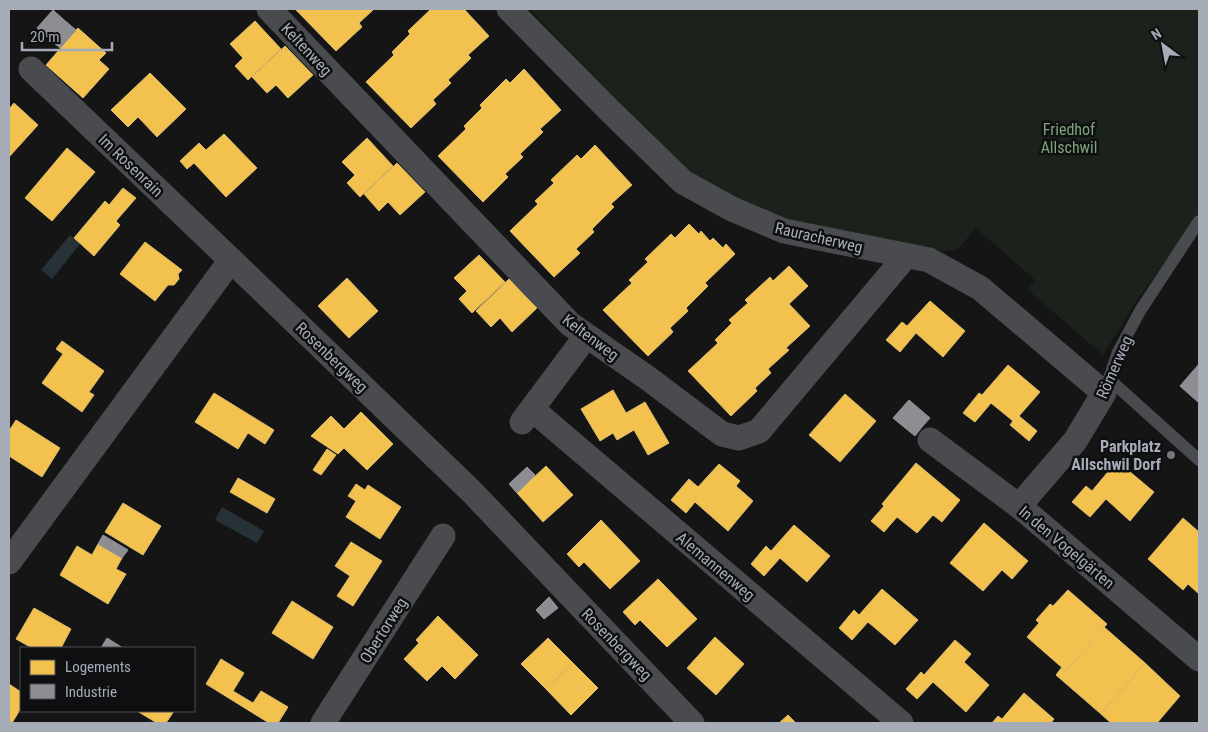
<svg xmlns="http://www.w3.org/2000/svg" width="1208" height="732" viewBox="0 0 1208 732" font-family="'Roboto Condensed',sans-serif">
<rect width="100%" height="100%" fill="#151515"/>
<polygon fill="#1b221b" points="530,9 1199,9 1199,214 1136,302 1103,355 1027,289 1035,280 976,228 957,250 940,251 794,221 748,204 703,180 678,163 649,137"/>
<g fill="#273238">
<polygon points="70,235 80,244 52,279 41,270"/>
<polygon points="222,507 264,531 257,543 215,520"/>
</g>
<g fill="#f2c14e" stroke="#dbbb6e">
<polygon points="295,9 374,9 359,23 362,27 336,51"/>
<polygon points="431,9 464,9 489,36 468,55 471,58 448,80 451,83 433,100 436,104 411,128 366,82 394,55 392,52 410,34 408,31"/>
<polygon points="255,21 281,49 248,80 235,66 243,58 230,44"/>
<polygon points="78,28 106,53 99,60 109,69 83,98 46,65"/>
<polygon points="285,46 313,75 288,98 276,85 267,93 252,77"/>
<polygon points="524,69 561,110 540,129 543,132 520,154 523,157 505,174 508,177 483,202 438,156 466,129 464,126 482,108 480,105 506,79 510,83"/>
<polygon points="150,73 186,109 157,137 138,117 128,127 111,110"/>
<polygon points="14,103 38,125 9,157 9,109"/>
<polygon points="224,134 257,168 226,197 194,163 187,169 180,161 199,143 206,150"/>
<polygon points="367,138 393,166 360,197 347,183 355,175 342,162"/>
<polygon points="595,145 632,185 611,204 614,207 592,229 594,232 576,249 580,253 554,277 510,231 538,204 535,201 554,183 551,180 577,155 581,159"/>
<polygon points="67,148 95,172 52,221 25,198"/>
<polygon points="397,163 425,192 400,215 388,202 379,211 364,194"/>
<polygon points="123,188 136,198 116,221 120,225 94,256 74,238 105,201 109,205"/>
<polygon points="689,224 699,234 701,231 710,241 713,238 723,248 726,244 735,254 705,283 708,286 686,308 688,311 670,328 673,332 648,356 603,310 632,283 629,280 648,262 645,259 671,234 675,238"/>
<polygon points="145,242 182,270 178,274 179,279 174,285 168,285 155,301 120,274"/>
<polygon points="479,255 505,282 472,313 459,299 467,291 454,278"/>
<polygon points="789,266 808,286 789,304 810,326 786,348 789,350 768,369 771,373 755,388 757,391 731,416 688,371 718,343 715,340 732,323 729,320 748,303 745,300 770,277 773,281"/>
<polygon points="347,278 378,311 349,338 318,306"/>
<polygon points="509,279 537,308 512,332 500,318 491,327 476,311"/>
<polygon points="930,301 965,331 943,357 916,333 900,352 886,340 902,322 907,326"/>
<polygon points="62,341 104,371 89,392 94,395 82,412 42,383 63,354 56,349"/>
<polygon points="1008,365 1040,392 1019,416 1037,431 1029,441 1010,425 1013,421 991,403 975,422 963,413 979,393 982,395"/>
<polygon points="613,390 626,413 645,402 669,443 648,455 634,430 617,440 613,433 600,441 581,409"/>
<polygon points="214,393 274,430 265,444 248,433 238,449 195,422"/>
<polygon points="845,394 876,421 840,462 809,435"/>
<polygon points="361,412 393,444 367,470 344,448 338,454 311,436 331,416 344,429"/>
<polygon points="16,420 60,448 42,477 9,456 9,431"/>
<polygon points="327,449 336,455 321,475 313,470"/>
<polygon points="1117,461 1154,492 1130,521 1106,499 1090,517 1072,502 1086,486 1092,491"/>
<polygon points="916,463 960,500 942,522 933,515 917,533 897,517 884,532 871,521 884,506 882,504"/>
<polygon points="719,464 740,481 736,486 753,501 728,531 695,502 686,513 671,500 689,479 698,487"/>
<polygon points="546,466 573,495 543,522 517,493"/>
<polygon points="238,478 275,499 267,513 230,492"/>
<polygon points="356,484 365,490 368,485 401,507 380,539 346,517 356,501 348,496"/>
<polygon points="123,503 161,526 143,555 105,532"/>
<polygon points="1183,518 1199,532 1199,594 1188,584 1183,590 1148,559"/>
<polygon points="601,520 640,561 610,589 584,562 579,567 567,554"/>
<polygon points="984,523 1028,561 1012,579 1002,570 983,591 950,563"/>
<polygon points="794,525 830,556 807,582 780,558 764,576 751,564 766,546 771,551"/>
<polygon points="351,542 382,561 353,606 337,596 350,576 335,566"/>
<polygon points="98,544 122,558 116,569 126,574 108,604 60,575 77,546 92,555"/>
<polygon points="658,579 697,619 667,647 640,620 635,625 623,612"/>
<polygon points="882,589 918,620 895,645 868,622 852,640 839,628 854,610 859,615"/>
<polygon points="1068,590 1107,624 1066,671 1027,637 1039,623 1036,620 1050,604 1053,606"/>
<polygon points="292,601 333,627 313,659 272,633"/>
<polygon points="34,608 71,629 61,648 32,648 16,639"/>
<polygon points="438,616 478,655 455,679 442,666 427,681 404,659 419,643 416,640"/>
<polygon points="1104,627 1145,663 1101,714 1056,675 1062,667 1066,671"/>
<polygon points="715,637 744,664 716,695 687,668"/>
<polygon points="548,638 573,663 546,689 521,664"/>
<polygon points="955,640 971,654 964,662 989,685 966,712 933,682 917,699 906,689 921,672 924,675"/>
<polygon points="221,659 244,673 233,691 253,703 261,691 288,707 278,723 269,723 206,684"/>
<polygon points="573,663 598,688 571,715 546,689"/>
<polygon points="1145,663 1180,696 1157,723 1111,723 1101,714"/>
<polygon points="9,684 21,692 21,708 12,723 9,723"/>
<polygon points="1024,693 1054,719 1051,723 992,723 998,716 1002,719"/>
<polygon points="137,711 174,711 166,723 157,723"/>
<polygon points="788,715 796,723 779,723"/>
</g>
<g fill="#8d8d92" stroke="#94969d">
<polygon points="53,10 63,19 47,37 37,28"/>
<polygon points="63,19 76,30 60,48 47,37"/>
<polygon points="1199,364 1199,403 1180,386"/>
<polygon points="909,400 930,418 922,427 901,409"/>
<polygon points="901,409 922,427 915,436 893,418"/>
<polygon points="527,467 535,475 517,493 509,484"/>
<polygon points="103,535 128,550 122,558 98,544"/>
<polygon points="549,597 558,608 544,619 536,610"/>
<polygon points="107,638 123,648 101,648"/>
</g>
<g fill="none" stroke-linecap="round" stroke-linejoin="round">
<g stroke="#494b4e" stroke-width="12">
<polyline points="1109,379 1199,460"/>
<polyline points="1104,393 1118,352 1140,311 1199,221"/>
</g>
<g stroke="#494b4e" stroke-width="25">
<polyline points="269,9 570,324 649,379 722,434 739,438 759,431 906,256"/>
<polyline points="509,9 608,109 683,182 732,209 784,231 929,260 980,288 1104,393 1075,441 1019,506"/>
<polyline points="31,69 231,260"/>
<polyline points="532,409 901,723"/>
<polyline points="522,422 578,347"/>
<polyline points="930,440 1019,506 1199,659"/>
<polyline points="9,562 231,260 472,492 692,723"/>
<polyline points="323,723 443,536"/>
</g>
</g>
<circle fill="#73777f" stroke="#0f0f11" stroke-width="2" cx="1171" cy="455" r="5"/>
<g text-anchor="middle" stroke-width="5" stroke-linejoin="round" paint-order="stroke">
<g font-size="16" fill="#a5acb8" stroke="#0f0f11">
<text transform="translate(307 49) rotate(47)" y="6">Keltenweg</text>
<text transform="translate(131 165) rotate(44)" y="6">Im Rosenrain</text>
<text transform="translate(819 237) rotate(13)" y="6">Rauracherweg</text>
<text transform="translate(591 337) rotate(37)" y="6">Keltenweg</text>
<text transform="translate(332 357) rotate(44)" y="6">Rosenbergweg</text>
<text transform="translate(1114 367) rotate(-66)" y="6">Römerweg</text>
<text transform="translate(1067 547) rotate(40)" y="6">In den Vogelgärten</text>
<text transform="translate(716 566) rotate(40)" y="6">Alemannenweg</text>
<text transform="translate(383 630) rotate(-58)" y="6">Obertorweg</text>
<text transform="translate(617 644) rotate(46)" y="6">Rosenbergweg</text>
</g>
<g font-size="16" fill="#7ca47a" stroke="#0f0f11">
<text x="1069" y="135">Friedhof<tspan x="1069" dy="18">Allschwil</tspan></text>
</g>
<g font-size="16" font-weight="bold" fill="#a5acb8" stroke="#0f0f11" text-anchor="end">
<text x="1161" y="452">Parkplatz<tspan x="1161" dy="18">Allschwil Dorf</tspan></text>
</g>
</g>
<rect width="1208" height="732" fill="none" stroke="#a5acb8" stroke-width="20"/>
<rect x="20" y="647" width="175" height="65" fill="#0f0f11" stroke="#4b4e54"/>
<rect x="30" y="660" width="25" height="15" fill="#f2c14e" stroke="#4b4e54"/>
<text x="65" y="672" font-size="15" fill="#a5acb8">Logements</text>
<rect x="30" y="684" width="25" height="15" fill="#8d8d92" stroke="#4b4e54"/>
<text x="65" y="697" font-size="15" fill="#a5acb8">Industrie</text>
<g transform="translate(1163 45) rotate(328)" stroke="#0f0f11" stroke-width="4" paint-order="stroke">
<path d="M0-4L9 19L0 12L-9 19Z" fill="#a5acb8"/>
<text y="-8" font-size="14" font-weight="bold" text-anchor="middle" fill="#a5acb8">N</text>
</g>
<path d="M22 42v8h90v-8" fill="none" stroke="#a5acb8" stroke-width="2.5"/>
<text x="30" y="42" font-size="15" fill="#a5acb8" stroke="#0f0f11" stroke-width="4" paint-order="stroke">20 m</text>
</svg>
